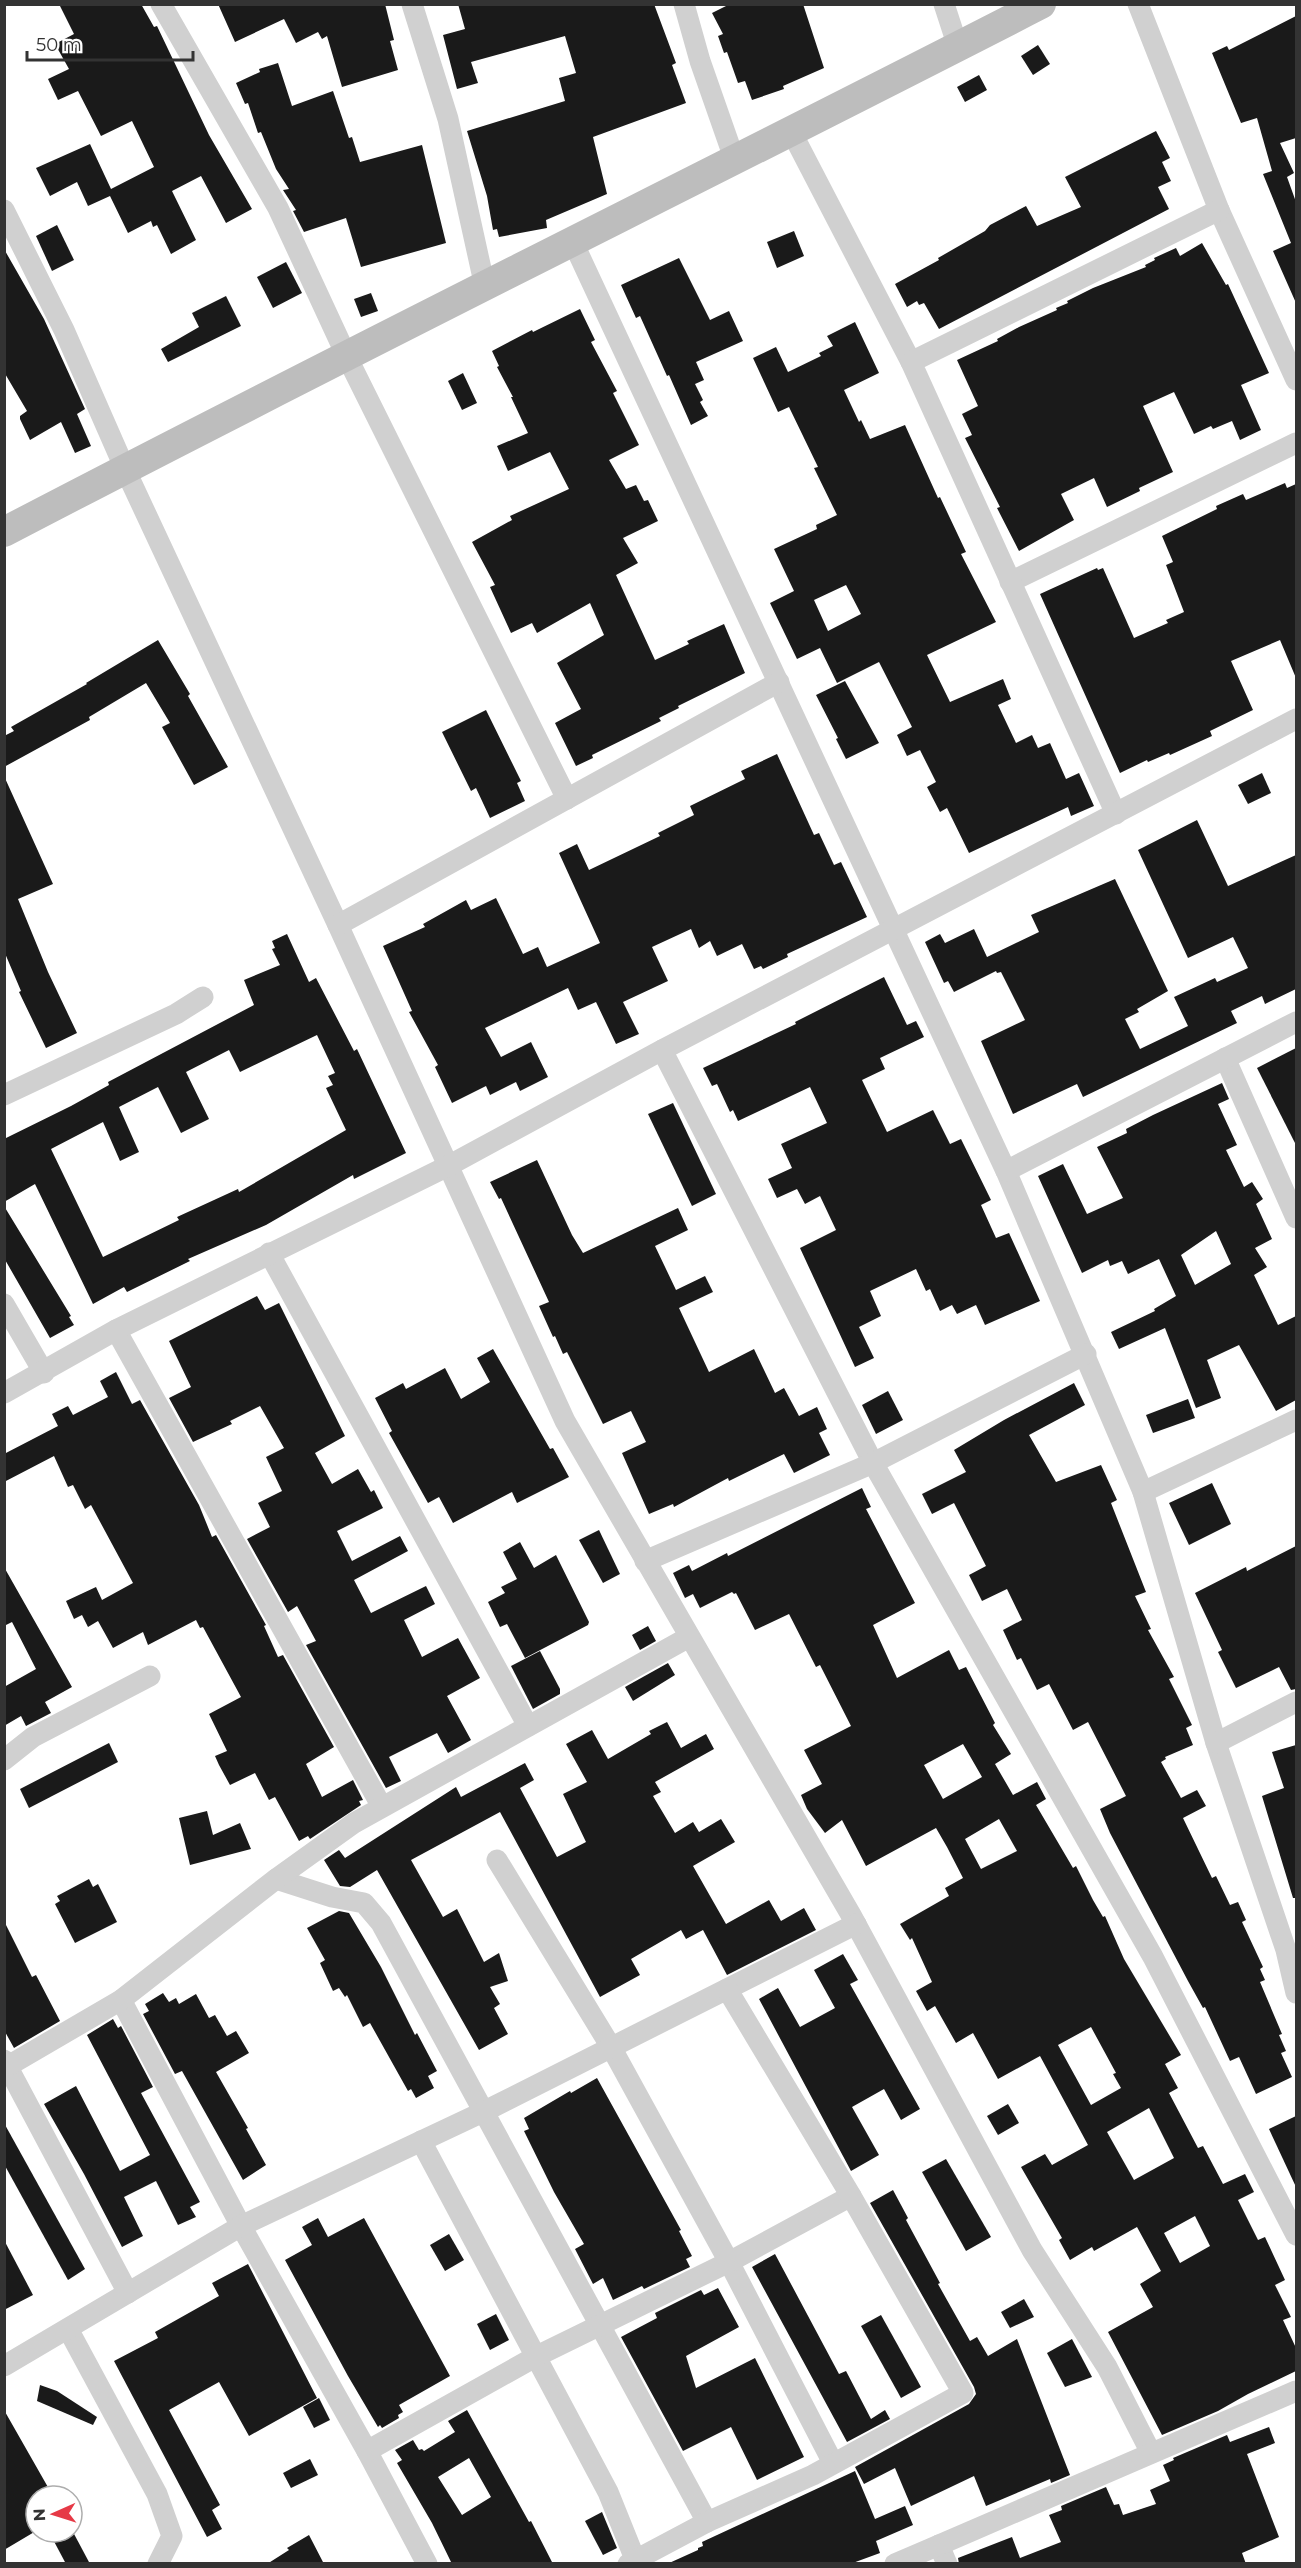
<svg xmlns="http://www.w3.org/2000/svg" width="1301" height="2568" viewBox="0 0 1301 2568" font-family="Montserrat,sans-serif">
<rect width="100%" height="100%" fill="#fff"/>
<g fill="#1a1a1a" fill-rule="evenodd">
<polygon points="59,4 141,4 154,27 157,26 209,135 252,209 226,223 201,176 172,191 196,240 171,254 157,225 153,227 151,221 128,233 110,196 88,206 77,182 50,196 36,168 90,144 111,189 154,167 132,121 101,136 78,91 58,100 48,79 69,69 55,44 74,34"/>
<polygon points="218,4 385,4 394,40 390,41 398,70 342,87 327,36 322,39 318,32 296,43 284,19 235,42"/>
<polygon points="458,4 654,4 676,63 672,65 686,103 593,137 607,194 546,220 547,228 499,237 497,229 493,230 487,196 467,131 565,101 559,78 576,73 565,36 471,62 478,83 457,89 443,35 465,29"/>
<polygon points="730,4 803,4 824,68 783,86 784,89 752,100 745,81 738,83 727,52 724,53 718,36 723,34 712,13"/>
<polygon points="1296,16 1296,138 1280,143 1294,173 1287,177 1296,202 1296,303 1273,251 1291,243 1263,174 1272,171 1257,118 1241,123 1212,53 1227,46 1229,50"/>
<polygon points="1038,45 1050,64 1033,75 1021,56"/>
<polygon points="278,63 292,106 333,91 349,138 352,137 360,162 422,145 446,243 361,267 346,218 304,232 293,211 296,210 283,190 289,189 276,169 261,132 258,133 248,103 245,104 236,83 260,72 259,69"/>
<polygon points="979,75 987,90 965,102 957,87"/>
<polygon points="1156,131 1170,158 1162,162 1171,181 1158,187 1169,209 939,329 924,303 919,305 917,301 907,307 895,284 939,260 938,258 985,231 990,225 1026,206 1037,226 1081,207 1065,177"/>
<polygon points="57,225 74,260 52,271 36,236"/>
<polygon points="794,231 804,256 777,268 767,242"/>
<polygon points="1202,243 1226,285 1228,284 1269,373 1241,385 1261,430 1240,440 1232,421 1213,429 1211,426 1194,434 1174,392 1143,406 1173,472 1139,488 1140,491 1107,507 1094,478 1061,494 1074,520 1019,551 997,508 1000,507 965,438 972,435 962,414 978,406 957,360 998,341 997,339 1019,327 1057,310 1056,308 1068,303 1067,301 1093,288 1146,267 1145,265 1155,260 1154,258 1176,248 1180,256"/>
<polygon points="4,249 44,319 85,409 77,414 91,446 75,453 61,422 30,440 20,419 20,416 27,411 4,372"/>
<polygon points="679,258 710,320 729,311 743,341 696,362 704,380 695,384 703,400 700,402 708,416 691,425 669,375 667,376 640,316 636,318 621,285"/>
<polygon points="286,262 302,293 273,308 257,277"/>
<polygon points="371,293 378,311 361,317 354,299"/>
<polygon points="226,296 241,326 168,362 161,349 199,327 192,313"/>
<polygon points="580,309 595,340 591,342 617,391 613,393 639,445 609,460 626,489 636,485 644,501 648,500 658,521 623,538 638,563 616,575 632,610 655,660 689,644 687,641 724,624 745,673 678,706 679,708 659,718 661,721 592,755 593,758 576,766 555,723 581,709 557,663 604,635 590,603 537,633 532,623 511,633 490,587 495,585 472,542 512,520 510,516 569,489 550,452 508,471 497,446 528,433 511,397 513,397 497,367 499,366 492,351 532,330 533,332"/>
<path d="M855 322 879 373 844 390 859 422 861 420 870 439 905 425 938 498 940 497 966 552 961 554 996 622 927 655 950 702 1003 679 1011 699 998 705 1016 743 1032 735 1038 748 1050 743 1066 779 1079 773 1094 806 1071 816 1068 807 969 853 947 808 940 812 927 787 936 782 920 750 907 756 897 735 912 727 879 662 837 683 820 648 797 659 770 603 794 591 774 549 817 529 816 525 837 515 814 468 818 467 789 407 778 412 753 358 776 347 788 372 821 356 819 353 833 346 827 336ZM846 585 861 614 828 631 814 600Z"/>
<polygon points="463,373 477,403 462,410 448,381"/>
<polygon points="1285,483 1287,488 1296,484 1296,678 1280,640 1231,661 1253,710 1210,731 1212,736 1170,755 1169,753 1148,762 1147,760 1120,773 1040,594 1097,568 1098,570 1103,568 1134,638 1168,623 1166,620 1184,612 1166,565 1173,562 1162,536 1217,509 1216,506 1243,494 1246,500"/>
<polygon points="158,640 190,694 188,696 228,767 194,785 162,727 170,723 146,683 89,717 90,720 4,767 4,736 14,731 11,727 87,684 86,683"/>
<polygon points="845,681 879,743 846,759 836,739 838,738 816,695"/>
<polygon points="486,710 521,781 517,783 525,801 490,818 476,788 471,791 442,732"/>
<polygon points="777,754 814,835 819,833 834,865 841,862 867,917 787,954 788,957 763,969 761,966 754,969 742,944 717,956 710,941 699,948 691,929 652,947 668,981 623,1002 639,1034 616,1044 596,1002 578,1010 568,988 485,1028 501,1057 531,1042 548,1077 520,1091 516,1082 490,1095 486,1086 452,1103 435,1067 438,1065 409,1012 412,1011 383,946 425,927 423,924 466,900 471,910 496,898 523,954 538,947 547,967 600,943 559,853 577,844 589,870 660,836 658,833 694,815 690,806 745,779 741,771"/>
<polygon points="1262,773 1271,793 1248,804 1238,785"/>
<polygon points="4,776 53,884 18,899 48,972 77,1033 46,1048 19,992 21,991 4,951"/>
<polygon points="1197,820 1228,886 1296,855 1296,989 1265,1004 1262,996 1231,1011 1237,1023 1083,1097 1077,1084 1013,1114 981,1041 1025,1020 1001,972 997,973 996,971 954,992 948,981 944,983 925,942 940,934 945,943 974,929 987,957 1039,932 1031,915 1115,879 1168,991 1137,1009 1139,1012 1125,1019 1140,1049 1188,1026 1174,997 1215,978 1217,982 1248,968 1233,937 1188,958 1138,850"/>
<path d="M287 934 309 982 316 978 354 1051 357 1049 406 1153 354 1179 353 1175 266 1225 188 1259 190 1261 127 1292 124 1287 93 1304 35 1184 4 1202V1139L71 1106 109 1085 108 1082 254 1005 244 980 280 965 272 949 275 948 272 941ZM317 1035 335 1073 328 1076 333 1085 326 1088 346 1130 239 1192 238 1189 177 1217 179 1220 103 1257 51 1149 103 1122 120 1161 139 1152 119 1107 158 1087 181 1133 209 1119 186 1072 229 1050 240 1072Z"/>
<polygon points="884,977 907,1025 916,1021 924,1037 880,1058 885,1069 862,1080 887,1132 933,1110 950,1144 961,1139 991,1200 981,1205 996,1238 1009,1233 1040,1301 985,1325 976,1305 957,1314 952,1305 940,1311 930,1289 926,1291 916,1269 870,1291 881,1316 859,1327 874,1358 855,1367 800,1248 836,1230 820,1196 805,1204 797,1189 777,1198 768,1179 792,1168 781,1144 827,1123 810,1087 738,1121 733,1110 730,1112 717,1084 712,1086 703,1068 796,1024 795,1022"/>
<polygon points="1296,1048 1296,1145 1257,1068"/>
<path d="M1222 1083 1229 1099 1218 1104 1237 1145 1226 1150 1244 1187 1252 1182 1263 1199 1256 1204 1272 1239 1255 1248 1267 1267 1254 1275 1278 1325 1296 1316V1400L1276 1411 1239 1345 1207 1360 1221 1398 1196 1408 1165 1328 1119 1349 1111 1332 1155 1311 1154 1309 1176 1296 1159 1259 1128 1274 1122 1261 1110 1266 1108 1260 1082 1273 1038 1176 1063 1164 1087 1214 1123 1198 1097 1147 1127 1133 1126 1129 1153 1115ZM1216 1231 1231 1264 1195 1285 1181 1255Z"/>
<polygon points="673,1103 716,1194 692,1206 648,1114"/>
<polygon points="537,1160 572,1235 583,1253 678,1208 688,1230 655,1246 676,1290 705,1276 713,1292 679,1308 709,1372 754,1349 775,1393 784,1388 799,1416 817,1407 827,1429 819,1433 830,1455 794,1473 784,1454 729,1481 728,1478 674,1507 673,1504 649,1514 622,1453 646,1442 631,1411 603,1424 567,1352 563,1354 555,1336 553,1337 539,1306 549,1302 501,1198 499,1199 490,1182"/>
<polygon points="4,1206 71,1316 69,1317 74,1325 50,1338 4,1258"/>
<polygon points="257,1296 265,1310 279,1303 345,1436 315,1453 332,1484 358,1469 371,1492 374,1490 383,1508 337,1531 352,1561 400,1536 408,1551 354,1580 371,1613 426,1586 435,1604 404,1620 422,1657 458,1638 480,1678 447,1696 471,1740 448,1753 437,1733 389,1757 401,1781 386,1788 306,1645 316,1641 297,1606 288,1612 247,1539 270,1527 258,1503 282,1491 266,1457 284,1448 260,1406 230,1421 232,1424 193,1442 169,1398 191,1387 169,1341"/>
<polygon points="493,1349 550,1449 553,1448 569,1477 517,1503 512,1492 453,1523 439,1497 428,1503 389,1433 392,1431 375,1398 403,1383 406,1389 445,1368 461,1399 490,1382 477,1358"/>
<polygon points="116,1372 132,1404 140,1400 199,1505 212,1537 216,1535 266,1625 264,1626 278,1657 283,1655 334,1747 306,1764 322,1797 353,1780 363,1800 359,1801 361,1805 310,1839 308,1836 299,1841 275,1797 269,1800 255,1773 230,1785 219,1765 215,1756 227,1751 209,1714 241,1697 203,1627 200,1628 196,1620 148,1645 143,1632 113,1648 98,1621 88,1627 82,1615 74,1619 66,1601 96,1587 102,1600 133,1583 91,1505 85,1509 73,1485 68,1487 54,1456 4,1482 4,1454 58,1426 52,1414 68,1406 73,1415 108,1397 100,1381"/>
<polygon points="1074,1383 1085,1405 1029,1435 1056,1482 1101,1465 1117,1500 1111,1503 1146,1592 1135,1596 1151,1629 1148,1630 1174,1677 1169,1679 1192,1725 1186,1728 1193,1745 1165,1757 1166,1759 1161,1762 1181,1798 1197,1790 1206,1806 1183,1818 1212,1878 1216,1876 1230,1905 1238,1902 1246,1920 1242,1922 1263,1967 1260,1969 1265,1980 1260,1982 1282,2034 1279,2035 1286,2051 1281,2053 1292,2077 1256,2094 1239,2057 1230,2061 1205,2007 1203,2008 1188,1981 1110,1833 1100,1809 1126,1796 1088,1722 1073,1730 1049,1684 1037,1690 1021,1658 1017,1660 1003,1630 1022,1620 1007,1589 982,1601 969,1575 986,1566 954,1503 932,1514 922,1494 966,1472 954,1450 1004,1420"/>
<polygon points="888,1391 903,1420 876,1434 862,1405"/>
<polygon points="1188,1399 1195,1418 1153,1433 1146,1415"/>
<polygon points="1212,1483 1231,1524 1189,1545 1169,1503"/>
<path d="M862 1488 871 1507 866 1509 915 1603 873 1625 897 1678 949 1650 959 1670 966 1667 995 1723 993 1725 1011 1754 995 1764 1013 1795 1037 1782 1046 1799 1036 1805 1073 1868 1076 1866 1093 1900 1103 1917 1105 1916 1124 1959 1181 2055 1165 2064 1178 2088 1169 2093 1198 2148 1203 2146 1223 2184 1245 2174 1254 2192 1238 2200 1258 2240 1265 2237 1285 2280 1275 2285 1291 2317 1283 2320 1296 2348V2371L1248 2394 1218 2411 1162 2435 1108 2332 1153 2307 1140 2284 1161 2271 1137 2227 1094 2251 1092 2247 1070 2260 1059 2240 1062 2238 1021 2167 1045 2154 1052 2165 1088 2145 1040 2056 998 2079 973 2033 956 2043 935 2006 927 2011 916 1991 932 1982 912 1938 910 1940 900 1924 949 1896 945 1888 963 1878 947 1847 936 1828 866 1866 842 1820 825 1833 807 1809 801 1795 822 1784 804 1750 851 1726 820 1665 816 1667 789 1614 755 1630 736 1593 734 1594 732 1592 700 1608 693 1594 685 1598 673 1573 689 1565 692 1571 727 1553 728 1556ZM963 1744 982 1777 943 1799 924 1765ZM999 1819 1017 1851 981 1869 965 1839ZM1091 2027 1116 2073 1113 2074 1121 2088 1091 2105 1058 2045ZM1149 2108 1174 2158 1134 2180 1107 2132ZM1195 2216 1210 2246 1180 2263 1164 2233Z"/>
<polygon points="599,1530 620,1574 603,1583 579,1540"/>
<polygon points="520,1542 534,1568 556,1555 589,1622 588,1625 525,1658 507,1624 500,1627 488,1602 505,1593 501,1587 517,1579 503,1552"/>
<polygon points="1296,1546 1296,1689 1291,1690 1279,1667 1236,1688 1218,1652 1222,1650 1195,1593 1246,1567 1247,1571"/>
<polygon points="4,1567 72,1687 45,1702 51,1713 26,1726 21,1716 4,1726 4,1687 36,1669 12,1622 4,1626"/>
<polygon points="648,1626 656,1641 640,1650 632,1635"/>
<polygon points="540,1651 560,1689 560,1694 533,1709 511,1666"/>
<polygon points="668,1663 675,1675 633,1701 625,1687"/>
<polygon points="667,1722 681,1748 706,1734 714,1749 655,1782 661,1792 653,1796 675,1833 693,1822 699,1832 721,1819 735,1842 693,1866 726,1924 769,1900 781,1921 804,1908 816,1930 727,1975 703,1930 686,1939 681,1930 631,1959 640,1975 600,1997 500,1812 411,1860 443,1917 457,1909 484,1962 499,1953 508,1981 490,1987 500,2004 494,2008 508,2034 479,2050 377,1870 350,1887 340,1886 324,1860 339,1850 345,1858 456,1787 461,1797 525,1763 534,1780 520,1788 557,1857 586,1842 563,1794 587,1782 566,1744 592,1730 608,1759 651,1734 649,1731"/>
<polygon points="109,1743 118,1762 29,1808 20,1789"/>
<polygon points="1296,1745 1296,1898 1293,1898 1262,1796 1284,1788 1272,1752"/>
<polygon points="207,1811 213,1835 240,1823 251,1849 190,1865 179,1818"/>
<polygon points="89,1879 93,1887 98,1884 117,1922 75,1943 55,1904 60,1901 57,1896"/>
<polygon points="339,1911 349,1913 381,1967 415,2035 417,2033 437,2071 428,2076 434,2088 416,2098 411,2089 408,2091 370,2023 363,2027 347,1995 345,1997 339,1988 333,1991 320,1963 325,1960 307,1928"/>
<polygon points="4,1921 32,1977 36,1975 60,2021 14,2048 4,2030"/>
<polygon points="843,1954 858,1980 850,1984 920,2109 901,2120 884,2089 852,2107 879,2155 851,2171 759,1999 778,1988 800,2027 835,2008 814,1970"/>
<polygon points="163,1993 169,2002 176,1998 179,2004 196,1994 209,2018 215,2015 227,2036 236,2031 249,2053 216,2072 248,2128 246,2129 266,2165 243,2180 182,2071 175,2074 143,2014 149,2011 145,2004"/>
<polygon points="113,2019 118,2028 121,2026 153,2087 141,2093 200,2202 190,2207 196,2217 178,2225 156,2181 124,2197 143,2236 122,2247 84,2174 44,2104 76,2086 120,2171 150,2155 87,2035"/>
<polygon points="597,2078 681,2230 679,2231 692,2256 686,2259 690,2267 644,2289 642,2286 613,2300 603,2278 593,2284 575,2249 584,2244 554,2192 524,2131 529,2129 524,2118 570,2091 571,2093"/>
<polygon points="1008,2104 1019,2123 998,2135 987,2116"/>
<polygon points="1296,2116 1296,2187 1269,2129"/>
<polygon points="4,2123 85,2269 68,2280 4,2164"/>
<polygon points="946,2159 991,2237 966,2251 922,2172"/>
<polygon points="893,2190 908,2218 906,2220 940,2283 938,2284 970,2341 977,2337 988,2356 1017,2339 1070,2475 1051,2483 1050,2479 986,2506 974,2476 911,2506 895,2468 864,2484 855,2467 969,2404 976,2394 974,2387 870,2203"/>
<polygon points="318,2218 328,2237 364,2218 450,2376 399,2405 403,2412 398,2415 399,2418 382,2428 380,2425 378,2427 348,2376 285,2260 312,2245 302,2227"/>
<polygon points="449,2234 464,2260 445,2271 430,2245"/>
<polygon points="4,2240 33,2295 4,2310"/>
<polygon points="775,2254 839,2374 846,2371 871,2419 885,2410 890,2419 847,2442 752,2267"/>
<polygon points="248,2264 317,2398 249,2436 219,2382 169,2410 220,2505 212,2510 222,2529 207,2537 114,2361 158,2338 155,2332 219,2296 212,2283"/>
<polygon points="718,2288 739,2327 686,2356 696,2388 755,2358 804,2457 757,2480 731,2427 683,2451 621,2337 657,2318 655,2313 701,2290 704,2295"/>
<polygon points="1024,2299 1034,2317 1010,2328 1001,2312"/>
<polygon points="496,2314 509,2340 490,2350 477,2324"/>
<polygon points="881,2315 921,2387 901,2398 861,2326"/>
<polygon points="1072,2339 1092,2377 1065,2387 1047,2353"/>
<polygon points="40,2385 57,2391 97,2417 93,2425 37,2401"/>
<polygon points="319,2398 330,2420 314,2428 303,2407"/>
<polygon points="4,2410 53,2496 36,2496 36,2531 4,2550"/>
<path d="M467 2410 529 2522 531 2521 553 2564H452L432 2523 397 2463 402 2460 395 2450 413 2440 419 2450 422 2449 424 2451 455 2432 448 2421ZM469 2458 491 2497 462 2515 438 2477Z"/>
<polygon points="1269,2427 1275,2443 1247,2454 1279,2537 1242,2553 1246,2564 959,2564 958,2558 1012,2537 1020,2558 1061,2542 1049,2515 1062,2510 1061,2506 1106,2487 1114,2505 1119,2504 1123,2515 1156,2504 1150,2490 1170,2481 1163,2465 1174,2460 1173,2458 1227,2435 1230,2442"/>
<polygon points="310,2459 318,2475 291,2488 283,2473"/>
<polygon points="855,2471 875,2519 905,2506 913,2525 876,2541 880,2553 850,2564 667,2564 698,2550 698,2548 703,2546 702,2542"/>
<polygon points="602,2512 617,2548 603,2555 585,2521"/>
<polygon points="49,2532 73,2532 90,2564 66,2564"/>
<polygon points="309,2535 324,2564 267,2564 289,2550 287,2548"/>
</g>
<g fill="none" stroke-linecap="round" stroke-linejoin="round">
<g stroke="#d0d0d0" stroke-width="21">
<polyline points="161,4 278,208 347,357 567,799"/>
<polyline points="412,4 448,119 485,287"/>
<polyline points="684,4 700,61 735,161"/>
<polyline points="944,4 958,47"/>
<polyline points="1138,4 1219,210 1296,380"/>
<polyline points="791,131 911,362"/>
<polyline points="4,210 64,330 125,469 338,925 565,1421 851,1915 1032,2250 1107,2367 1151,2453"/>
<polyline points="572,240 1006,1171 1143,1492 1216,1743 1286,1950 1296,1993"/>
<polyline points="1010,582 1296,443"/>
<polyline points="1116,814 911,362 1219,210"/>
<polyline points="338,925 779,682"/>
<polyline points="662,1050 873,1463 1153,1957 1296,2235"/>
<polyline points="1225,1058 1296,1218"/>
<polyline points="4,1095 176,1014 203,997"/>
<polyline points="1006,1171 1296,1022"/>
<polyline points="269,1253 528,1726"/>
<polyline points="4,1304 44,1373"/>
<polyline points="116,1330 382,1807"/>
<polyline points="4,1393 116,1330 448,1166 662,1050 1296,719"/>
<polyline points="1143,1492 1296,1420"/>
<polyline points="645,1561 873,1463 1086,1354"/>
<polyline points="1216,1743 1296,1702"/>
<polyline points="4,1760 33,1737 150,1676"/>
<polyline points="497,1860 611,2047 729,2262 833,2463"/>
<polyline points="276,1879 332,1897 364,1903 381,1923 707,2522"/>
<polyline points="121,2000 241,2226 367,2451 427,2564"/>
<polyline points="4,2060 128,2293"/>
<polyline points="8,2066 121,2000 276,1879 354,1823 689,1637"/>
<polyline points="421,2141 608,2492 637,2564"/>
<polyline points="68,2329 157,2494 172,2536 158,2564"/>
<polyline points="4,2366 241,2226 485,2111 856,1924"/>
<polyline points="367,2451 535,2357 729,2262 851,2196"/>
<polyline points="939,2545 947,2564"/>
<polyline points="628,2564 707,2522 813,2475 963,2393 851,2196 727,1989"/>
<polyline points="895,2564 1296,2391"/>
</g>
<path stroke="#bdbdbd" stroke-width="30" d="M4 532C348 352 696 181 1041 4"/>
</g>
<rect width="1301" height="2568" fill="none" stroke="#333333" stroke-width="12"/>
<g transform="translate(54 2514) rotate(267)"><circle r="28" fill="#ffffff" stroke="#adadad" stroke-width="1.5"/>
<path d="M0-4.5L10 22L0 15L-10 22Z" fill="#e63946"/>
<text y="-9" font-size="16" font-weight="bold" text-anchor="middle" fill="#333333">N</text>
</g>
<path d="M27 51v9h166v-9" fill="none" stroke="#333333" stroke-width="3"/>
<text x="36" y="51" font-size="18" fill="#333333" stroke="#ffffff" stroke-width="4.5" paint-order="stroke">50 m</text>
</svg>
